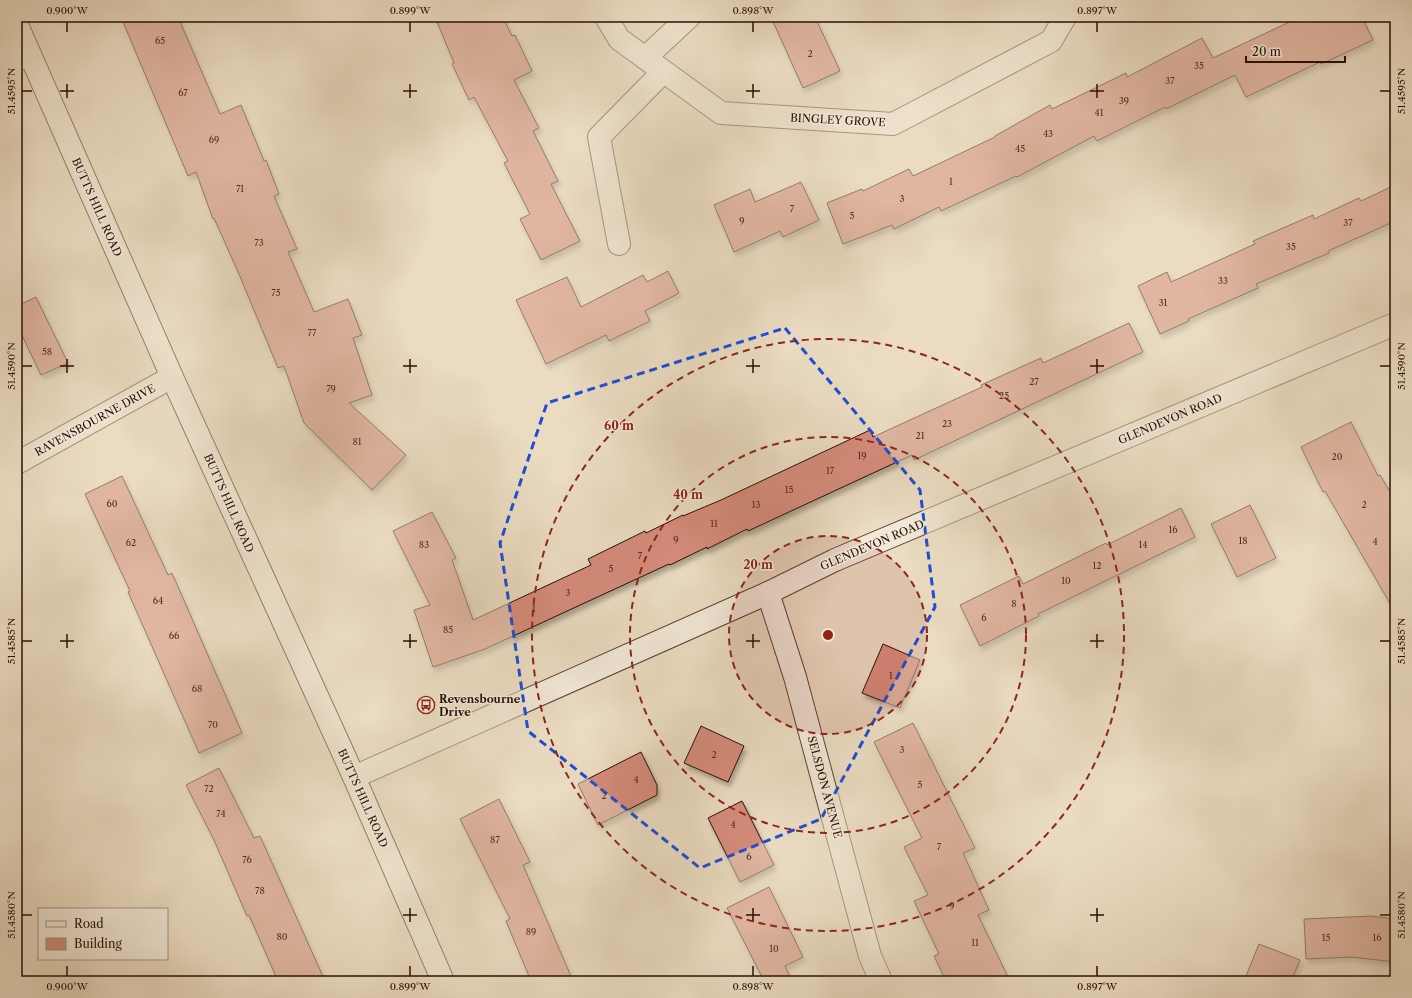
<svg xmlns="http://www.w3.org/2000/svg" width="1412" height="998" viewBox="0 0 1412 998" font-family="'Libre Caslon Text',serif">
<defs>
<filter id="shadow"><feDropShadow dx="2.5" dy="4.5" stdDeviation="2" flood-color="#0004"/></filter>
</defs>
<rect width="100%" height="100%" fill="#eadbc1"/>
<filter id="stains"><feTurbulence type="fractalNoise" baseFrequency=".005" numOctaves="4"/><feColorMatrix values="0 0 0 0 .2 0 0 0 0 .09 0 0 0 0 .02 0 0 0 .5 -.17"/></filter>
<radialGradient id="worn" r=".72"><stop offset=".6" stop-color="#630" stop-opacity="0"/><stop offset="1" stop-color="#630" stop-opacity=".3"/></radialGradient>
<g fill="#d48b7a" stroke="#270f05" filter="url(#shadow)">
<polygon points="121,17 178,17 220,114 241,105 264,161 266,160 279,194 274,196 297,249 288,252 314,312 348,299 362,335 353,338 372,395 349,403 406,455 372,490 304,423 284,366 278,368 239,274 214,218 213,219 196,172 188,176"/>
<polygon points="435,17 503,17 512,36 515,35 532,71 514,80 539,128 533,131 558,181 551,184 580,241 541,260 520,219 530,214 504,163 508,161 474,97 469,100 452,64 454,63"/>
<polygon points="771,17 815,17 840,71 803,88"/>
<polygon points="1300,17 1362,17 1373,40 1321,64 1320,62 1246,97 1235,75 1166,109 1165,107 1097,141 1094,136 1017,177 1016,176 941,211 939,207 894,229 892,225 843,244 827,203 862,189 863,191 909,169 913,176 995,137 995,136 1050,105 1052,109 1126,73 1127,77 1202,38 1213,58"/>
<polygon points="801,182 819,220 783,237 780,231 734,252 714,205 750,189 755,202"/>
<polygon points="1395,185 1395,221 1328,251 1329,253 1256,284 1258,288 1188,319 1189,321 1160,334 1138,286 1167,272 1171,282 1255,244 1253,241 1313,215 1314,219 1359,198 1361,201"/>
<polygon points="668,271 679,293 645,311 650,321 609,341 606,335 546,364 516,300 567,277 581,307 643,275 647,282"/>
<polygon points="36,297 68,363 41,375 17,325 17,306"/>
<polygon points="1129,323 1143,352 914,460 912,455 748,531 747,529 707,549 707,547 670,565 669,564 485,649 433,667 414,610 430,605 393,531 432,512 456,558 452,560 473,620 591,565 588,559 645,531 646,533 683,515 683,516 721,500 870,430 873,437 982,387 981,385 1041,358 1043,363"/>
<polygon points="1351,422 1378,476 1380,475 1395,500 1395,612 1325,491 1323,492 1301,447"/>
<polygon points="122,476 168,575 172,573 242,733 199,753 128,592 130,591 85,494"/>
<polygon points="1250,505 1276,558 1237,577 1211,524"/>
<polygon points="1181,508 1195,537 1038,614 1039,616 980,646 960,605 1019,576 1023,584 1106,543 1107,545"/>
<polygon points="883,644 920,660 900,708 862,693"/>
<polygon points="913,723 975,848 963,853 989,910 978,915 1010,981 946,981 934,956 939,954 914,901 928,895 904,847 922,838 874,742"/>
<polygon points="701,726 744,746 728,782 684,763"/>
<polygon points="641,752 657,785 657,795 598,825 578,784"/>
<polygon points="219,768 254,838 260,836 325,981 278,981 249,915 247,916 214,840 186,785"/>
<polygon points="499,799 530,862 523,865 573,981 531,981 506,921 510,919 460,819"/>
<polygon points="742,801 774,865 740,882 708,818"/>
<polygon points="769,887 803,957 785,966 792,981 764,981 727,908"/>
<polygon points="1371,916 1395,919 1395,962 1351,957 1306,959 1304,919"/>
<polygon points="1259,944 1300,960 1291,981 1244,981"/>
</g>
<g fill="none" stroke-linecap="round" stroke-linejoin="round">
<defs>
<g id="street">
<polyline points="606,17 619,39 721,113 893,124 1051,41 1065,17"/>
<polyline points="645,58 689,17"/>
<polyline points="17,60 30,55"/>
<polyline points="619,244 599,137 663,72"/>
<polyline points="17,463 172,377"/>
<polyline points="768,593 795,677 870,956 881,981"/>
<polyline points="354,777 768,593 835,560 1395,324"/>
</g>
<polyline id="secondary" points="17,25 172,377 354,777 443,981"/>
</defs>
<use href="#street" stroke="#584234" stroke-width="24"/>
<use href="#secondary" stroke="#270f05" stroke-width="24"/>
<use href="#street" stroke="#f1e8d7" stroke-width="22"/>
<use href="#secondary" stroke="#f1e8d7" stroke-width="22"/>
</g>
<path d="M0 0H1412V998H0ZM785 328 920 490 935 607 821 819 700 868 528 731 500 543 547 403Z" fill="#eadbc1" fill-opacity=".55" fill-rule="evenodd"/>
<path fill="none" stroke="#1d4ed8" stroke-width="3" stroke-dasharray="8 5" stroke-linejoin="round" d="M785 328 920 490 935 607 821 819 700 868 528 731 500 543 547 403Z"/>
<path fill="none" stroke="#270f05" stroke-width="1.5" d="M67 22V32M410 22V32M753 22V32M1097 22V32M67 84V98M410 84V98M753 84V98M1097 84V98M22 91H32M60 91H74M403 91H417M746 91H760M1090 91H1104M1380 91H1390M67 359V373M410 359V373M753 359V373M1097 359V373M22 366H32M60 366H74M403 366H417M746 366H760M1090 366H1104M1380 366H1390M67 634V648M410 634V648M753 634V648M1097 634V648M22 641H32M60 641H74M403 641H417M746 641H760M1090 641H1104M1380 641H1390M410 908V922M753 908V922M1097 908V922M22 915H32M403 915H417M746 915H760M1090 915H1104M1380 915H1390M67 966V976M410 966V976M753 966V976M1097 966V976"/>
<circle cx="828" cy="635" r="99" fill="#8f2418" fill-opacity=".12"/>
<g fill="none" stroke="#8f2418" stroke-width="2" stroke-dasharray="7 5">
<circle cx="828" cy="635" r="99"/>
<circle cx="828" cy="635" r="198"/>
<circle cx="828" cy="635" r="296"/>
</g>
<defs>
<symbol id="bus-ring" viewBox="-11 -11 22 22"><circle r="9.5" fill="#f1e8d7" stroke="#8f2418" stroke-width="1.5"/><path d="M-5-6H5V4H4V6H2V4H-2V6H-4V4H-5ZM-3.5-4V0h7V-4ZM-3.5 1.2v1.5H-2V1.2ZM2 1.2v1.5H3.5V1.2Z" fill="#8f2418"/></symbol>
</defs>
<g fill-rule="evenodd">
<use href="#bus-ring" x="416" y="695" width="20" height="20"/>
</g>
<g text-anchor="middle" stroke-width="3" stroke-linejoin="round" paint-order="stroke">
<g font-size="9" fill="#522e22">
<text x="160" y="44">65</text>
<text x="810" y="57">2</text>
<text x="1199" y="69">35</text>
<text x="1170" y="84">37</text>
<text x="183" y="96">67</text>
<text x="1124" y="104">39</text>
<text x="1099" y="116">41</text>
<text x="1048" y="137">43</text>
<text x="214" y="143">69</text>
<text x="1020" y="152">45</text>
<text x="951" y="185">1</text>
<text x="240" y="192">71</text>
<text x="902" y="202">3</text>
<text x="792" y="212">7</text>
<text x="852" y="219">5</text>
<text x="742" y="224">9</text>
<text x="1348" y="226">37</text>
<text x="259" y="246">73</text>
<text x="1291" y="250">35</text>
<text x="1223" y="284">33</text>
<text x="276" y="296">75</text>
<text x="1163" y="306">31</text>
<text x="312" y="336">77</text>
<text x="47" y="355">58</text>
<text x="1034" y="385">27</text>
<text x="331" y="392">79</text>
<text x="1004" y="399">25</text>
<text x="947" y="427">23</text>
<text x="920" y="439">21</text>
<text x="357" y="445">81</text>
<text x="862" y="459">19</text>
<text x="1337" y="460">20</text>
<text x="830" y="474">17</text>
<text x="789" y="493">15</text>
<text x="112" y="507">60</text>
<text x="756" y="508">13</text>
<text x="1364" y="508">2</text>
<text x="714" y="527">11</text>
<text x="1173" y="533">16</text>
<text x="676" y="543">9</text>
<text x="1243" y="544">18</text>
<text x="1375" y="545">4</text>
<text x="131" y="546">62</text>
<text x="424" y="548">83</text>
<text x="1143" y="548">14</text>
<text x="640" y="559">7</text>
<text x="1097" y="569">12</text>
<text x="611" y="572">5</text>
<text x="1066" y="584">10</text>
<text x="568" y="596">3</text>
<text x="158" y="604">64</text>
<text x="1014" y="607">8</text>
<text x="534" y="612">1</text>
<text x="984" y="621">6</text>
<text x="448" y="633">85</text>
<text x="174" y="639">66</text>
<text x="891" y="679">1</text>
<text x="197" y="692">68</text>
<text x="213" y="728">70</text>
<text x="902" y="753">3</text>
<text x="714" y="758">2</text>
<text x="636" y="783">4</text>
<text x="920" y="788">5</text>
<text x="209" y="792">72</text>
<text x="604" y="799">2</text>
<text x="221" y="817">74</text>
<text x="733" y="828">4</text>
<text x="495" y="843">87</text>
<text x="939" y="850">7</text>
<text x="749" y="860">6</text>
<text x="247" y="863">76</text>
<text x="260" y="894">78</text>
<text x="952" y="909">9</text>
<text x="531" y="935">89</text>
<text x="282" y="940">80</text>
<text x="1326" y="941">15</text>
<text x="1377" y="941">16</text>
<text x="975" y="946">11</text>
<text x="774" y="952">10</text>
</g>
<g font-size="11" fill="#270f05" stroke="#f1e8d7">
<text transform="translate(838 120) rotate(3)" y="4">BINGLEY GROVE</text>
<text transform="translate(97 207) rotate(66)" y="4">BUTTS HILL ROAD</text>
<text transform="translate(1170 419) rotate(-23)" y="4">GLENDEVON ROAD</text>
<text transform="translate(95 420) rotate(-29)" y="4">RAVENSBOURNE DRIVE</text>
<text transform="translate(229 503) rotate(66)" y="4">BUTTS HILL ROAD</text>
<text transform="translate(872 545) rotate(-23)" y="4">GLENDEVON ROAD</text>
<text transform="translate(825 787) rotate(75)" y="4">SELSDON AVENUE</text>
<text transform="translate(363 798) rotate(66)" y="4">BUTTS HILL ROAD</text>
</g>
<g font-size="11" font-weight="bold" fill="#270f05" stroke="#f1e8d7" text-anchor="start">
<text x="439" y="703">Revensbourne<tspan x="439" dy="13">Drive</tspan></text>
</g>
</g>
<circle cx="828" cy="635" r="6" fill="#8f2418" stroke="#f1e8d7" stroke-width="2"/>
<g font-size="12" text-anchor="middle" font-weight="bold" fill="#8f2418" stroke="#f1e8d7" stroke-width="3" stroke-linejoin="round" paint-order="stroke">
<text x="619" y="430">60 m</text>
<text x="688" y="499">40 m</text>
<text x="758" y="569">20 m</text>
</g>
<rect width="1412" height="998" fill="none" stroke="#eadbc1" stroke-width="44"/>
<rect x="38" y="908" width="130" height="52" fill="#f1e8d7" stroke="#a09183"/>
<rect x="46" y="921" width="20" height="6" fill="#f1e8d7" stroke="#a09183"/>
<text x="74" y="928" font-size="12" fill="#270f05">Road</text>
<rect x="46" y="938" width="20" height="12" fill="#d48b7a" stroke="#a09183"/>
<text x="74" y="948" font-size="12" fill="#270f05">Building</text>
<path d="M1246 56v6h99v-6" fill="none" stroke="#270f05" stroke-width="2"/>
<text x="1252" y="56" font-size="12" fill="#270f05" stroke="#f1e8d7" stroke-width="3" paint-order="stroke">20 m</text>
<rect x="22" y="22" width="1368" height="954" fill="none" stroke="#270f05" stroke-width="1.5"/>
<g font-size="10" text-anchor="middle" fill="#270f05">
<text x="67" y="14">0.900°W</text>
<text x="410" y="14">0.899°W</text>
<text x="753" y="14">0.898°W</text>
<text x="1097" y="14">0.897°W</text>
<text transform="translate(11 91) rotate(-90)" y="4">51.4595°N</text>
<text transform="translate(1401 91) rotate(-90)" y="4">51.4595°N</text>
<text transform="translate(11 366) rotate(-90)" y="4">51.4590°N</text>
<text transform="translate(1401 366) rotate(-90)" y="4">51.4590°N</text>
<text transform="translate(11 641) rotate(-90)" y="4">51.4585°N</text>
<text transform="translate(1401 641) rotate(-90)" y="4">51.4585°N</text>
<text transform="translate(11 915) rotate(-90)" y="4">51.4580°N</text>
<text transform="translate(1401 915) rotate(-90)" y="4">51.4580°N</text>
<text x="67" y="990">0.900°W</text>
<text x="410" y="990">0.899°W</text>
<text x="753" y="990">0.898°W</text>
<text x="1097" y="990">0.897°W</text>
</g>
<rect width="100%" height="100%" filter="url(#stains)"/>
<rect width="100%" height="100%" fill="url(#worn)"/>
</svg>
